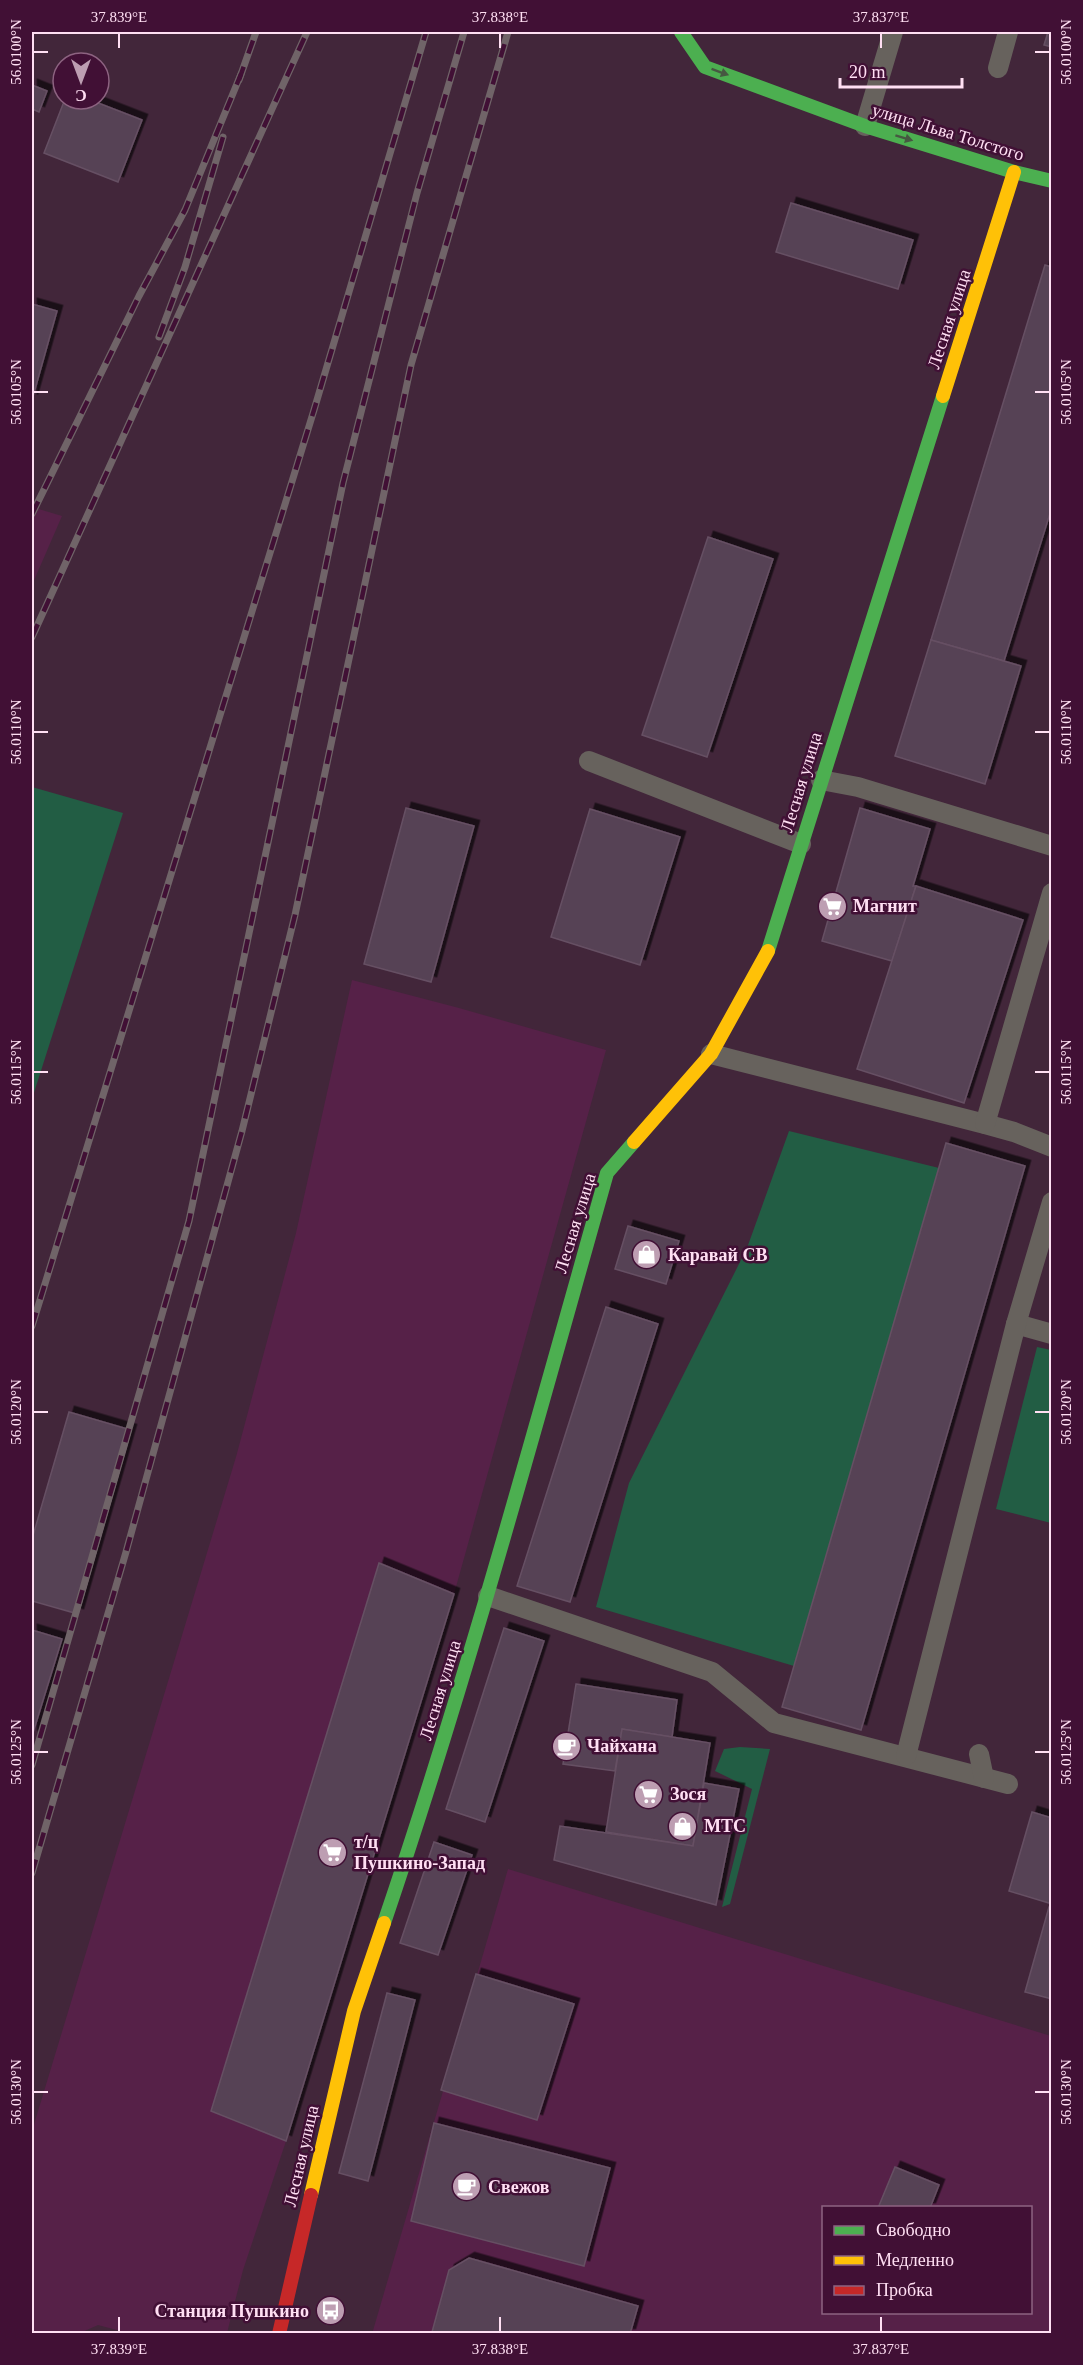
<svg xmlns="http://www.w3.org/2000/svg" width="1083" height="2365" viewBox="0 0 1083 2365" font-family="Georgia,serif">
<defs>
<filter id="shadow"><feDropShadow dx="5.5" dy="-5.5" stdDeviation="0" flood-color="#0009"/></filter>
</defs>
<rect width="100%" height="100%" fill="#42263a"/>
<g fill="#562148" fill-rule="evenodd">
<polygon points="32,507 62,516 32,585"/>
<polygon points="352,980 459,1008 606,1050 454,1594 286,2141 243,2270 227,2333 128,2333 98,2325 80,2333 32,2334 32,2131 236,1457 296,1233"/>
<path d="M508 1869 1051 2036V2333L372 2334ZM824 2208H1030V2312H824Z"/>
</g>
<g fill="#225d44">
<polygon points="32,787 123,813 32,1099"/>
<polygon points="789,1131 939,1168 794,1666 596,1607 629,1483 747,1248"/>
<polygon points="1037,1347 1051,1350 1051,1523 996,1509"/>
<polygon points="740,1747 770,1749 730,1904 722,1907 752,1789 715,1771 724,1749"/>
</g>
<g fill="#574254" stroke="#665064" stroke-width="1.5" filter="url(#shadow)">
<polygon points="1048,32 1052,32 1052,47 1044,45"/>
<polygon points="32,85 47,91 39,112 32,109"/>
<polygon points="65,99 88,99 142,120 118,182 44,153"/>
<polygon points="791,203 913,240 898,289 776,252"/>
<polygon points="1045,265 1052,267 1052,507 1004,661 931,640"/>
<polygon points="32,304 57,311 32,400"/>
<polygon points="708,537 773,559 707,757 642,735"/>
<polygon points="931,640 1021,666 985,784 895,756"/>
<polygon points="406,808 474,826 431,982 364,964"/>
<polygon points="860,808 930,829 913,886 916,886 892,961 822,941"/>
<polygon points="590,809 680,837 640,965 551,937"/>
<polygon points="916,886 1023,920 964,1103 857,1069"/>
<polygon points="946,1143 1025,1166 861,1730 782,1707"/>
<polygon points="628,1226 679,1241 666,1284 615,1269"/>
<polygon points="606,1307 658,1324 570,1602 517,1586"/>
<polygon points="69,1412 131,1430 78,1614 32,1601 32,1539"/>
<polygon points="379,1563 454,1594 286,2141 211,2111"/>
<polygon points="504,1628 544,1641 485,1822 446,1809"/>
<polygon points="32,1630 62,1639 32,1736"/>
<polygon points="576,1684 677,1700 672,1737 622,1729 615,1771 563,1764"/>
<polygon points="622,1729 710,1743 693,1846 606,1832"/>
<polygon points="704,1783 739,1789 716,1905 554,1860 560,1826 693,1846"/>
<polygon points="1032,1812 1052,1818 1052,1904 1009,1891"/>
<polygon points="434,1842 472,1855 438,1955 400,1943"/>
<polygon points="1049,1907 1052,1907 1052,1999 1025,1992"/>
<polygon points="476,1974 574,2004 537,2120 441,2090"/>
<polygon points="387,1993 415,2000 368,2181 339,2173"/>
<polygon points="434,2123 610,2168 584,2266 411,2221"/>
<polygon points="895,2167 939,2185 930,2208 878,2208"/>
<polygon points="469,2258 638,2306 630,2334 438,2334 432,2332 449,2270"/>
</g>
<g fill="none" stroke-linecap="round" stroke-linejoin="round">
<g stroke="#67625d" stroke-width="20">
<polyline points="998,68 1008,32"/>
<polyline points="865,126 893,32"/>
<polyline points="589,761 801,844"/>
<polyline points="821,780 858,787 1052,846"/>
<polyline points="711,1054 985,1124 1014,1132 1052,1147"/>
<polyline points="985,1124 1052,893"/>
<polyline points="1016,1324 1052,1334"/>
<polyline points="488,1596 712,1672 774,1723 1008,1784"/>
<polyline points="979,1754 984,1778"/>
<polyline points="906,1756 1016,1324 1052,1202"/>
</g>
<g stroke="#4caf50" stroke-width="14">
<polyline points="681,32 705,67 865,126 1014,172 1052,181"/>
<polyline points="768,951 943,396"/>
<path d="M384 1923C468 1676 536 1424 607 1173L634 1142"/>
</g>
<g stroke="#ffc107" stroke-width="14">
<polyline points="943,396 1014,172"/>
<polyline points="634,1142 711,1054 768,951"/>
<polyline points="311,2195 354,2011 384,1923"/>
</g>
<polyline stroke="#c62828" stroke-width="14" points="279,2334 311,2195"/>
<defs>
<g id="rail">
<polyline points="239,80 256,32"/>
<polyline points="159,337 185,267 223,137"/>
<polyline points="32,514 139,296 185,210 241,74"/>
<polyline points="32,637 307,32"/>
<polyline points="32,1326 314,410 426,32"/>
<polyline points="32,1765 189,1221 343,483 417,193 464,32"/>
<polyline points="32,1873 126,1552 242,1131 295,915 411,365 508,32"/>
</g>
</defs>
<use href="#rail" stroke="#706468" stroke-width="7"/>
<use href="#rail" stroke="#411035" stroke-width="4.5" stroke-dasharray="14" stroke-linecap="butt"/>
</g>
<defs><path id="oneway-solid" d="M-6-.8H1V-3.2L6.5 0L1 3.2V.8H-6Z" transform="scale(1.5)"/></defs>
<g fill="#465841">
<use href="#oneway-solid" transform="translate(720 72) rotate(20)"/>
<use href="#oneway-solid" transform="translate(904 138) rotate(17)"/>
</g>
<path fill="none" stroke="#ffdff3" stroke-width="2" d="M119 33V48M500 33V48M881 33V48M33 52H48M1035 52H1050M33 392H48M1035 392H1050M33 732H48M1035 732H1050M33 1072H48M1035 1072H1050M33 1412H48M1035 1412H1050M33 1752H48M1035 1752H1050M33 2092H48M1035 2092H1050M119 2317V2332M500 2317V2332M881 2317V2332"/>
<defs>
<symbol id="supermarket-disc" viewBox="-11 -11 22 22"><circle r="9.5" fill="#bd9eb2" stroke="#411035"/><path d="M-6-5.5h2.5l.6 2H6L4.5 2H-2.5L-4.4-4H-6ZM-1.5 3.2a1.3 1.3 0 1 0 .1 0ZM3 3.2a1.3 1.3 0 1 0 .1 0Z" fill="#fff"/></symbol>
<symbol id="shop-disc" viewBox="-11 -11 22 22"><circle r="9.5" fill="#bd9eb2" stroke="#411035"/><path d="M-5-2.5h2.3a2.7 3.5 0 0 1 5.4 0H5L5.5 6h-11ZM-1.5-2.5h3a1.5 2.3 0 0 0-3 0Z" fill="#fff"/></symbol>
<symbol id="cafe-disc" viewBox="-11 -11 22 22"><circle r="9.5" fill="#bd9eb2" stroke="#411035"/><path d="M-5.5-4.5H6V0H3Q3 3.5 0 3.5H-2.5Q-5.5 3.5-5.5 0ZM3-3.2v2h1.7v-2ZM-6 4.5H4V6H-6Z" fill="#fff"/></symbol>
<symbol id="bus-disc" viewBox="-11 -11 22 22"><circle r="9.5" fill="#bd9eb2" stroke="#411035"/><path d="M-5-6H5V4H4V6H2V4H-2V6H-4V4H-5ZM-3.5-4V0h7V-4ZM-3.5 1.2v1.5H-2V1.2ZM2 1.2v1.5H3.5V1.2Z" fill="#fff"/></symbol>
</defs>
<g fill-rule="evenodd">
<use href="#supermarket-disc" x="816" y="890" width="33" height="33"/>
<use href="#shop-disc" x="630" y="1238" width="33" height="33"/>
<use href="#cafe-disc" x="550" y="1730" width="33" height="33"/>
<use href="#supermarket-disc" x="632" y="1778" width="33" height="33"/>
<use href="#shop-disc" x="666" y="1810" width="33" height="33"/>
<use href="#supermarket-disc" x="316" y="1836" width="33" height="33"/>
<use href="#cafe-disc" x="450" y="2170" width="33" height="33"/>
<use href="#bus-disc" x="314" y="2294" width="33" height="33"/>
</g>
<g text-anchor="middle" stroke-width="5" stroke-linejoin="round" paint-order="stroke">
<g font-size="18" fill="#ffdff3" stroke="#411035">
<text transform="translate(948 132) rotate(17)" y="6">улица Льва Толстого</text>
<text transform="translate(949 319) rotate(-72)" y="6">Лесная улица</text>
<text transform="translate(801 782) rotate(-73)" y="6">Лесная улица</text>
<text transform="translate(575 1223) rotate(-73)" y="6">Лесная улица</text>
<text transform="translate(440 1690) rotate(-73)" y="6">Лесная улица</text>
<text transform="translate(301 2156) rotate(-77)" y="6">Лесная улица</text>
</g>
<g font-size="18" font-weight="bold" fill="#ffdff3" stroke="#411035" text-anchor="start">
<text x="853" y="912">Магнит</text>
<text x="668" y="1261">Каравай СВ</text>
<text x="587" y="1752">Чайхана</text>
<text x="670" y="1800">Зося</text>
<text x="704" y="1832">МТС</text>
<text x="354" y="1848">т/ц<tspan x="354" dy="21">Пушкино-Запад</tspan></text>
<text x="488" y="2193">Свежов</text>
<text x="309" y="2317" text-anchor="end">Станция Пушкино</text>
</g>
</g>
<rect width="1083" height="2365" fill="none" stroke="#411035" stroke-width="66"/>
<rect x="822" y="2206" width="210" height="108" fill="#411035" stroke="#8d6381" stroke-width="1.5"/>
<rect x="834" y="2226" width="30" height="9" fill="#4caf50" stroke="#8d6381" stroke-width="1.5"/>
<text x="876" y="2236" font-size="18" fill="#ffdff3">Свободно</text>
<rect x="834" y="2256" width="30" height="9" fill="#ffc107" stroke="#8d6381" stroke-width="1.5"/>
<text x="876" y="2266" font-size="18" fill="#ffdff3">Медленно</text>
<rect x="834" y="2286" width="30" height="9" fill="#c62828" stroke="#8d6381" stroke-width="1.5"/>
<text x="876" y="2296" font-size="18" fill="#ffdff3">Пробка</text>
<g transform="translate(81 81) rotate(180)"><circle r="28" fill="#411035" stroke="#8d6381" stroke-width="1.5"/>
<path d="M0-4.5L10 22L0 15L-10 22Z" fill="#bd9eb2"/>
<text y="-9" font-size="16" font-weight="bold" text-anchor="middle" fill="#ffdff3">С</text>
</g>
<path d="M840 78v9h122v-9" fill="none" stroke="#ffdff3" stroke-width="3"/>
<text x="849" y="78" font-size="18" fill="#ffdff3" stroke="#411035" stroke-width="4.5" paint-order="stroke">20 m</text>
<rect x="33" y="33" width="1017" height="2299" fill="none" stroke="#ffdff3" stroke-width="2"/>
<g font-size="15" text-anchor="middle" fill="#ffdff3">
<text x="119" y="22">37.839°E</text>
<text x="500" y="22">37.838°E</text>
<text x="881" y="22">37.837°E</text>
<text transform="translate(1066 52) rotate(-90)" y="5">56.0100°N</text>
<text transform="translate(16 52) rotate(-90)" y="5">56.0100°N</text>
<text transform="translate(1066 392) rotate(-90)" y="5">56.0105°N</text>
<text transform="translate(16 392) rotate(-90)" y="5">56.0105°N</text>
<text transform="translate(1066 732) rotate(-90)" y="5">56.0110°N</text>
<text transform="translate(16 732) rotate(-90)" y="5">56.0110°N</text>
<text transform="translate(16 1072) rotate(-90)" y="5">56.0115°N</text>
<text transform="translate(1066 1072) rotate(-90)" y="5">56.0115°N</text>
<text transform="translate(16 1412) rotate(-90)" y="5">56.0120°N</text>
<text transform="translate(1066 1412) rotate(-90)" y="5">56.0120°N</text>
<text transform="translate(1066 1752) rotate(-90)" y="5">56.0125°N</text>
<text transform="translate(16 1752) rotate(-90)" y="5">56.0125°N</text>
<text transform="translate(1066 2092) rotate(-90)" y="5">56.0130°N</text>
<text transform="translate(16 2092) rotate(-90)" y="5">56.0130°N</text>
<text x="119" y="2354">37.839°E</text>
<text x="500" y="2354">37.838°E</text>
<text x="881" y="2354">37.837°E</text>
</g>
</svg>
